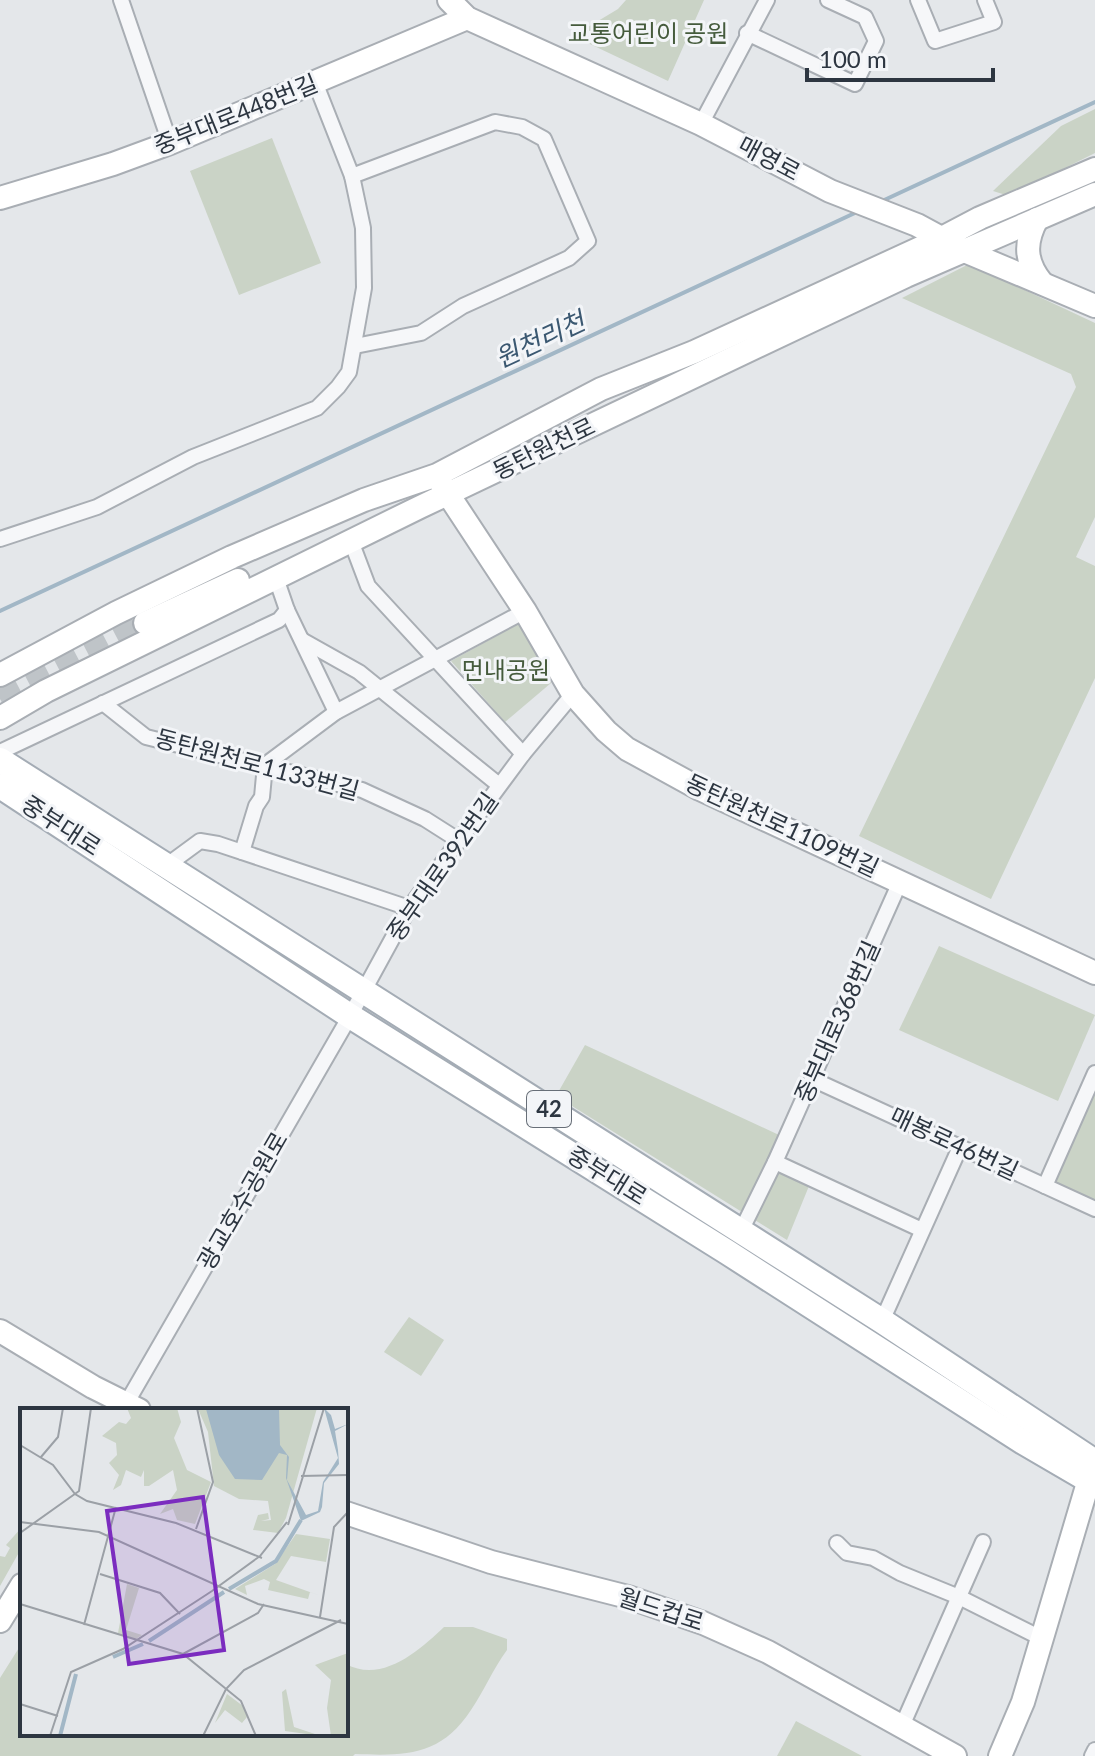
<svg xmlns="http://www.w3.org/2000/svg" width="1095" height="1756" viewBox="0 0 1095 1756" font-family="Lato,'Noto Sans KR',sans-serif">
<rect width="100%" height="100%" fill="#e4e7ea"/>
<g fill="#cad3c6">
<polygon points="626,0 704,0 668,81 573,36 618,9"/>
<polygon points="1095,109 1095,153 1009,196 993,191 1061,126"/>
<polygon points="272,138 321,263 239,295 190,171"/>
<polygon points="969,264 1095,323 1095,517 1076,557 1095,566 1095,678 991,899 859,836 1076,387 1071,374 902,298"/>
<polygon points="522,622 551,683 505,722 451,661"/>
<polygon points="939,946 1095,1015 1058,1101 899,1030"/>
<polygon points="585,1045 779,1135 767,1166 809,1186 787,1240 556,1096"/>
<polygon points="1095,1093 1095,1203 1053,1184"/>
<polygon points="409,1317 444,1340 421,1376 384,1352"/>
<polygon points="22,1527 22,1547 0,1586 0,1556 5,1557 10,1548 6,1545"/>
<path d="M444 1627H473L507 1639V1650C493 1669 484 1691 471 1710 441 1756 406 1756 355 1754L353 1756H0V1678L22 1643V1734H346V1664C382 1684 420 1650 444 1627Z"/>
<polygon points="796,1721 862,1756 777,1756"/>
</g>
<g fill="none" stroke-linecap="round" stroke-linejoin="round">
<g stroke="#a2b7c6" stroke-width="4">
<polyline points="880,202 1095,102"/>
<polyline points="0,611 857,212"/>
</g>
<polyline stroke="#bfc4c8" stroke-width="22" stroke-dasharray="22 11" stroke-linecap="butt" points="0,699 145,623"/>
<defs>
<g id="street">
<polyline points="121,0 170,143"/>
<polyline points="918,0 935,41 994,22 985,0"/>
<polyline points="747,33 855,84 876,41 865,17 828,0"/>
<polyline points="701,124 767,0"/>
<polyline points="352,176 495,122 522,127 544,139 588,241 569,258 463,306 421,333 355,346"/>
<polyline points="0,539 97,507 193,457 317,408 338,387 349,372 364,288 363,228 352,176 315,82"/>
<polyline points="351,541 368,586 523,754"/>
<polyline points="276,578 287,610 336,712"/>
<polyline points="302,640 359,672 499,785"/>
<polyline points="103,703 146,737 362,790 425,819 458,840"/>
<polyline points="0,752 279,620 287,610"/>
<polyline points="242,852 256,806 262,797 265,765 336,712 525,611"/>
<polyline points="166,866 200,841 218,844 409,908"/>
<polyline points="812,1079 1095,1209"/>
<polyline points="775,1162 922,1230"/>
<polyline points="1045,1186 1095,1073"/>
<polyline points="741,1231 775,1162 900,882"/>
<polyline points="882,1321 960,1147"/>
<polyline points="126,1404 350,1016 409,908 523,754 573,694"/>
<polyline points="837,1543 847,1553 873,1558 900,1573 959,1597 1043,1639"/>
<polyline points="902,1726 983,1542"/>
<polyline points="1092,1756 1095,1750"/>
</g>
<g id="secondary">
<polyline points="449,0 467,18 701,124 830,191 917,225 967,252 1095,306"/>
<polyline points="0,198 113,164 170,143 467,18"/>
<path d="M1037 219C1024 243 1025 262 1042 283"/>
<polyline points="442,485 525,611 573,694 606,731 627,749 700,789 1095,973"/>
<polyline points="145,623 238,580"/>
<polyline points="0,675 116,613 232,557 364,500 437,475 601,389 694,352 942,238 980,218 1095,169"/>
<polyline points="0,718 46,691 420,507 798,327 906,276 1095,194"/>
<polyline points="0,1331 93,1387 139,1410"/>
<polyline points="346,1513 491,1562 628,1597 703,1623 768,1652 955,1756"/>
<polyline points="0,1621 22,1585"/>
<polyline points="1000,1756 1023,1702 1093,1466"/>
</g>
<g id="primary">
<polyline points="0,760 882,1321 1095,1462"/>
<polyline points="0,786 350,1016 727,1252 1023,1442 1095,1484"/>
</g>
</defs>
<use href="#street" stroke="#a9aeb4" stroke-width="18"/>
<use href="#secondary" stroke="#a9aeb4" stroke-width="26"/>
<use href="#primary" stroke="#a4acb5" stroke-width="28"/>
<use href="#street" stroke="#f6f7f9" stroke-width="14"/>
<use href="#secondary" stroke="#fff" stroke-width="22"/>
<use href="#primary" stroke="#fff" stroke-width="24"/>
</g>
<g text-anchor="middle" stroke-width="6" stroke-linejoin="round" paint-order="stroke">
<rect fill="#f3f5f8" stroke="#686f78" stroke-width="2" x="527" y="1091" width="44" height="36" rx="6"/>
<g font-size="22" font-weight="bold" fill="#2d3641">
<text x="549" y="1117">42</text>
</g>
<g font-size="24" fill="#455b3c" stroke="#f3f5f8">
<text x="648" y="42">교통어린이 공원</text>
<text x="506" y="679">먼내공원</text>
</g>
<g font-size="24" fill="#2d3641" stroke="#f3f5f8">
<text transform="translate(236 115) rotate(-22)" y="8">중부대로448번길</text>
<text transform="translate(769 159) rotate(28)" y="8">매영로</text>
<text transform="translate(544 449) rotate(-26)" y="8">동탄원천로</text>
<text transform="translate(257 765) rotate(15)" y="8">동탄원천로1133번길</text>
<text transform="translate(61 826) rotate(33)" y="8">중부대로</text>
<text transform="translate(782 826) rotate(25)" y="8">동탄원천로1109번길</text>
<text transform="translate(443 867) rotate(-55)" y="8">중부대로392번길</text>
<text transform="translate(838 1022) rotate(-66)" y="8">중부대로368번길</text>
<text transform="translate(954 1144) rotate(25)" y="8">매봉로46번길</text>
<text transform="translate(607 1176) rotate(32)" y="8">중부대로</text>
<text transform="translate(243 1201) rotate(-60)" y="8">광교호수공원로</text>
<text transform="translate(661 1610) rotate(18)" y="8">월드컵로</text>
</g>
<g font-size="26" font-style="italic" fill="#3b5871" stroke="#f3f5f8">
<text transform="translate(540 340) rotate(-25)" y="9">원천리천</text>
</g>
</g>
<g transform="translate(20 1408)">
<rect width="328" height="328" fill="#e4e7ea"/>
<path d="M107 0H157L161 14 154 30 167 62 191 74 175 116 157 112 153 101 140 106 157 82 153 62 129 78H124V62L121 69 106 62 101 77 93 82 99 67 89 55 97 47 96 35 82 28 99 14 106 16 111 10ZM297 0 266 110 258 125 233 122 238 107 248 105 249 111 241 113 251 112 248 93 219 91 194 78 188 24 178 1ZM276 126 310 131 306 154 271 148 256 172 301 188 290 184 288 191 248 182 250 174 244 171 225 178 227 187 215 181 255 156ZM107 176 119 180 106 222 122 227 116 231 98 225ZM328 245V328H311L307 300 311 272 295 257ZM266 281 274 319 301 328 265 323 262 284ZM207 286 223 298 227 309 222 315 205 302 195 315Z" fill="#cad3c6"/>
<path d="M304 0 311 7 315 21 328 16 315 23 318 42 319 56 304 75 302 99 300 104 281 113 266 70 267 47 259 45 242 72 215 71 199 47 186 1H259L260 37 269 49 267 72 286 107 298 103 303 74 318 50Z" fill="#a2b7c6"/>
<path fill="none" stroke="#a2b7c6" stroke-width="4" d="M209 181 256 153 281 112M129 233 204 184M93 249 123 236M40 328 56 266"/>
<path fill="none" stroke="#9ba0a6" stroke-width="2" d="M0 37 33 57 55 86 67 93 156 115 242 150M21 49 38 29 43 0M281 68 328 67M0 114 79 124 238 196 328 216M268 117 304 0M176 121 193 74 177 0M0 125 59 83 71 0M80 166 140 185 160 206M0 196 163 246 221 293 236 328M300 209 314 119 328 104M64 217 96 99M163 246 238 205 244 196M0 296 38 308M30 328 51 264 103 241 192 183 240 148 267 114M183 328 206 281 224 262 321 212"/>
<path fill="#7b2cbf" fill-opacity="0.15" stroke="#7b2cbf" stroke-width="4" d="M183 89 204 242 109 256 87 103Z"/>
<rect width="328" height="328" fill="none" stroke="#2d3641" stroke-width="4"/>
</g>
<path d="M807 68v12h186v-12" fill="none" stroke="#2d3641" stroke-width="4"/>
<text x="819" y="68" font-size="24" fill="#2d3641" stroke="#f3f5f8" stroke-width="6" paint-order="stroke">100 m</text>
</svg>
